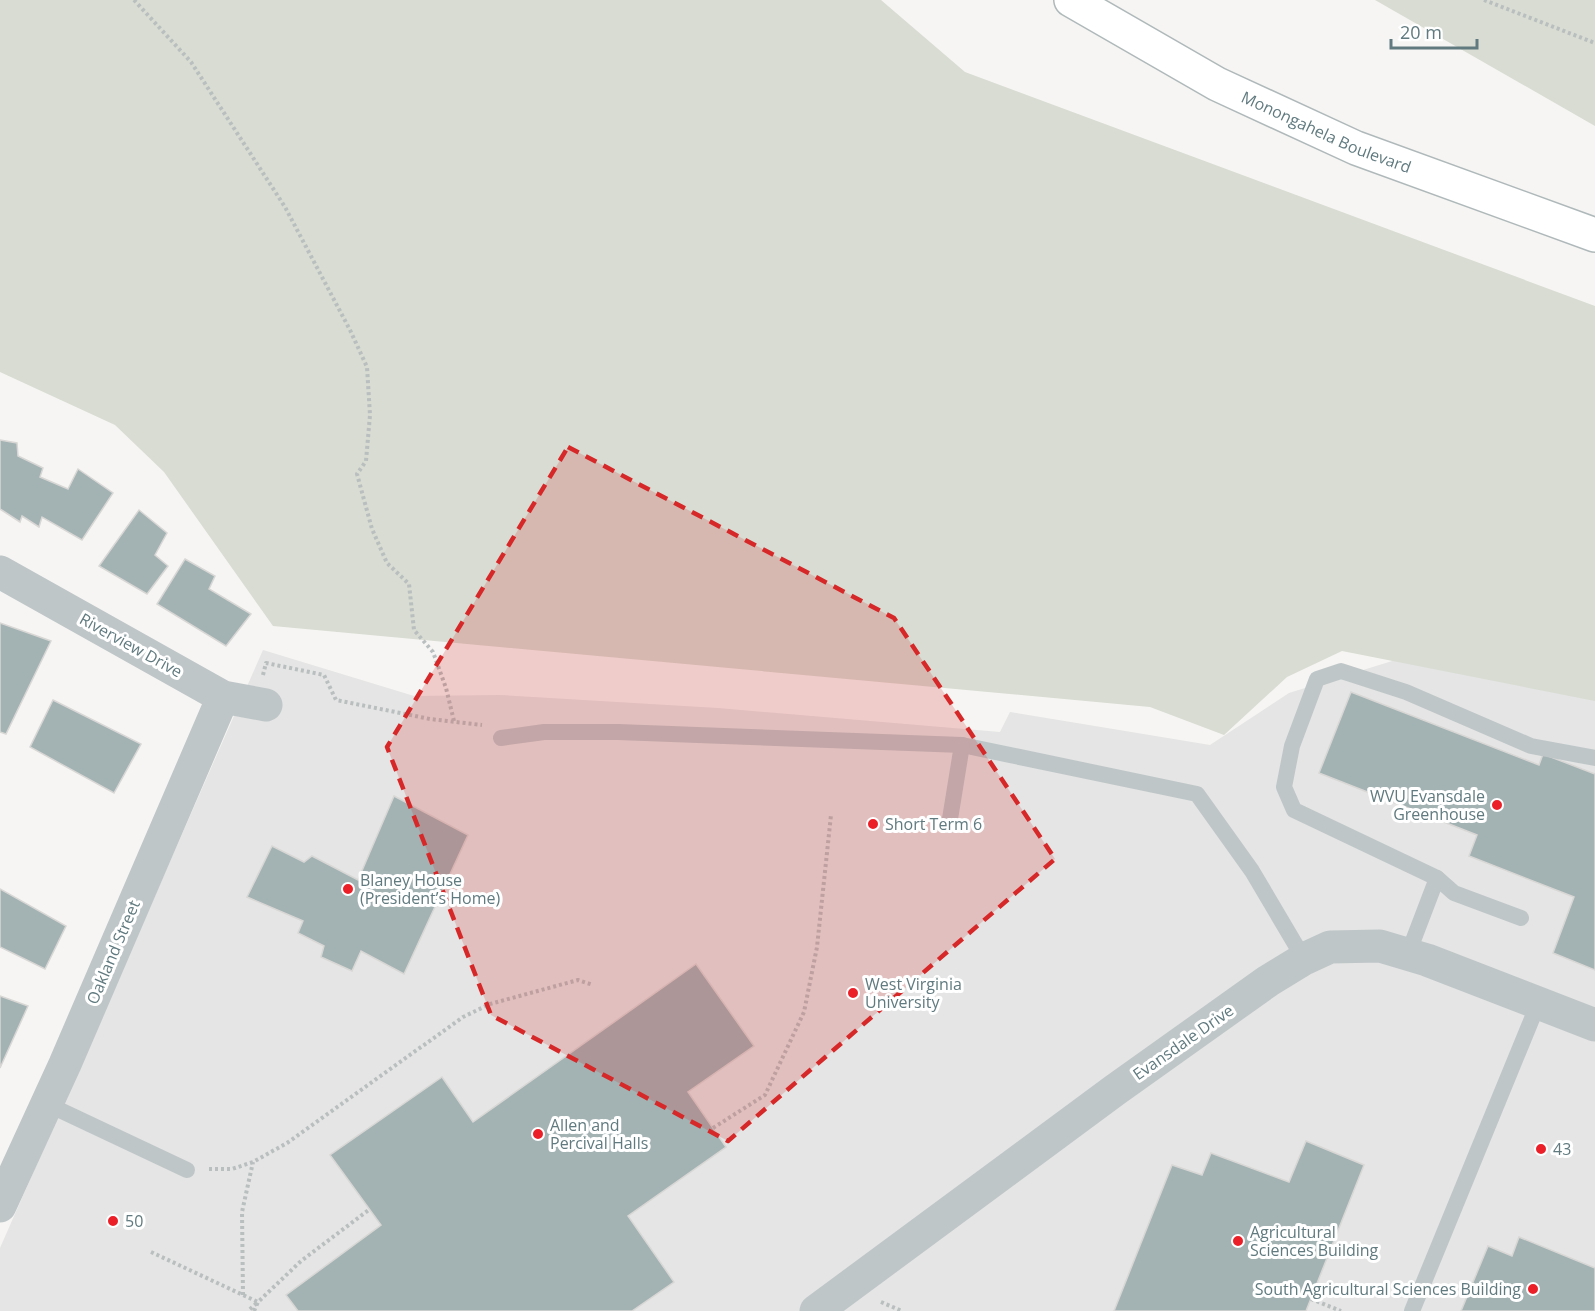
<svg xmlns="http://www.w3.org/2000/svg" width="1595" height="1311" viewBox="0 0 1595 1311" font-family="'Open Sans',sans-serif">
<rect width="100%" height="100%" fill="#f6f5f3"/>
<polygon fill="#e4e5e4" points="1595,598 1595,1311 0,1311 0,1248 263,650 414,696 500,695 718,708 1000,732 1010,712 1210,745 1289,693"/>
<g fill="#d8dcd2">
<polygon points="0,0 881,0 965,72 1595,306 1595,701 1342,651 1287,677 1224,735 1150,707 273,626 164,472 115,425 0,372"/>
<polygon points="1375,0 1595,0 1595,126"/>
</g>
<g fill="#a3b2b3" stroke="#d8d7d5" stroke-width="1.5">
<polygon points="0,440 17,443 18,456 43,468 40,477 68,489 78,469 113,493 82,540 42,517 39,527 22,516 20,522 0,509"/>
<polygon points="139,510 167,533 155,555 168,566 147,594 99,566"/>
<polygon points="185,559 215,576 209,589 251,614 226,646 157,604"/>
<polygon points="0,623 51,641 6,734 0,732"/>
<polygon points="1351,692 1539,765 1543,754 1595,774 1595,970 1553,953 1574,897 1469,856 1477,835 1319,773"/>
<polygon points="53,700 141,744 114,793 30,747"/>
<polygon points="394,796 468,835 404,974 361,951 352,971 321,957 324,946 298,933 303,921 247,897 272,846 304,862 312,856 358,880"/>
<polygon points="0,889 66,926 45,969 0,947"/>
<polygon points="696,964 754,1046 688,1092 726,1147 628,1216 674,1282 632,1311 298,1311 286,1295 381,1225 330,1155 442,1077 473,1122"/>
<polygon points="0,996 28,1006 0,1068"/>
<polygon points="1306,1141 1364,1165 1306,1311 1114,1311 1172,1165 1202,1175 1211,1153 1289,1182"/>
<polygon points="1519,1237 1595,1268 1595,1311 1461,1311 1488,1246 1512,1256"/>
</g>
<g fill="none" stroke-linecap="round" stroke-linejoin="round">
<defs>
<g id="primary">
<path id="s1" d="M1071 0 1217 84 1356 148 1595 235"/>
</g>
</defs>
<use href="#primary" stroke="#b0b9ba" stroke-width="36"/>
<g stroke="#b9bebf" stroke-width="4" stroke-dasharray="3 3" stroke-linecap="butt">
<polyline points="134,0 191,62 285,207 350,330 367,367 370,415 366,461 357,474 372,529 387,563 409,584 414,630 433,652 446,688 454,721"/>
<polyline points="1484,0 1595,43"/>
<polyline points="263,675 266,663 324,675 336,700 430,719 482,725"/>
<polyline points="713,1128 765,1095 804,1012 817,947 831,815"/>
<polyline points="209,1169 232,1169 253,1162 287,1143 463,1017 490,1004 578,980 593,985"/>
<polyline points="151,1252 258,1302 248,1311"/>
<polyline points="243,1295 242,1212 253,1162"/>
<polyline points="1311,1299 1341,1311"/>
<polyline points="881,1302 902,1311"/>
<polyline points="254,1311 258,1302 301,1261 370,1209"/>
</g>
<g stroke="#bfc6c8" stroke-width="16">
<polyline points="501,738 544,732 618,732 962,745 1197,794 1252,871 1304,959"/>
<polyline points="949,825 962,745"/>
<polyline points="1437,878 1454,893 1521,918"/>
<polyline points="1408,954 1437,878 1294,810 1284,787 1292,746 1317,679 1341,671 1406,692 1531,746 1595,758"/>
<polyline points="47,1104 187,1170"/>
<polyline points="1412,1311 1538,1004"/>
</g>
<g stroke="#bfc6c8" stroke-width="33">
<polyline points="0,572 223,697 266,705"/>
<polyline points="0,1206 65,1064 223,697"/>
<polyline points="816,1311 1115,1090 1268,981 1304,959 1330,947 1380,946 1427,960 1595,1025"/>
</g>
<use href="#primary" stroke="#fff" stroke-width="33"/>
</g>
<path fill="#d62828" fill-opacity="0.2" stroke="#d62828" stroke-width="4.5" stroke-dasharray="12 8" stroke-linejoin="round" d="M568 447 894 618 1055 859 728 1141 491 1015 387 747Z"/>
<g fill="#eb1f28" stroke="#fff" stroke-width="2">
<circle cx="1497" cy="805" r="6"/>
<circle cx="873" cy="824" r="6"/>
<circle cx="348" cy="889" r="6"/>
<circle cx="853" cy="993" r="6"/>
<circle cx="538" cy="1134" r="6"/>
<circle cx="1541" cy="1149" r="6"/>
<circle cx="113" cy="1221" r="6"/>
<circle cx="1238" cy="1241" r="6"/>
<circle cx="1533" cy="1289" r="6"/>
</g>
<g text-anchor="middle" stroke-width="6" stroke-linejoin="round" paint-order="stroke">
<g font-size="16" fill="#607a7f" stroke="#fff">
<text dy="6" stroke="none"><textPath href="#s1" startOffset="288">Monongahela Boulevard</textPath></text>
<text transform="translate(131 645) rotate(29)" y="6">Riverview Drive</text>
<text transform="translate(113 952) rotate(-67)" y="6">Oakland Street</text>
<text transform="translate(1183 1042) rotate(-35)" y="6">Evansdale Drive</text>
</g>
<g font-size="16" fill="#607a7f" stroke="#fff" text-anchor="start">
<text x="1485" y="802" text-anchor="end">WVU Evansdale<tspan x="1485" dy="18">Greenhouse</tspan></text>
<text x="885" y="830">Short Term 6</text>
<text x="360" y="886">Blaney House<tspan x="360" dy="18">(President’s Home)</tspan></text>
<text x="865" y="990">West Virginia<tspan x="865" dy="18">University</tspan></text>
<text x="550" y="1131">Allen and<tspan x="550" dy="18">Percival Halls</tspan></text>
<text x="1553" y="1155">43</text>
<text x="125" y="1227">50</text>
<text x="1250" y="1238">Agricultural<tspan x="1250" dy="18">Sciences Building</tspan></text>
<text x="1521" y="1295" text-anchor="end">South Agricultural Sciences Building</text>
</g>
</g>
<path d="M1391 39v9h86v-9" fill="none" stroke="#607a7f" stroke-width="3"/>
<text x="1400" y="39" font-size="18" fill="#607a7f" stroke="#ffffff" stroke-width="4.5" paint-order="stroke">20 m</text>
</svg>
